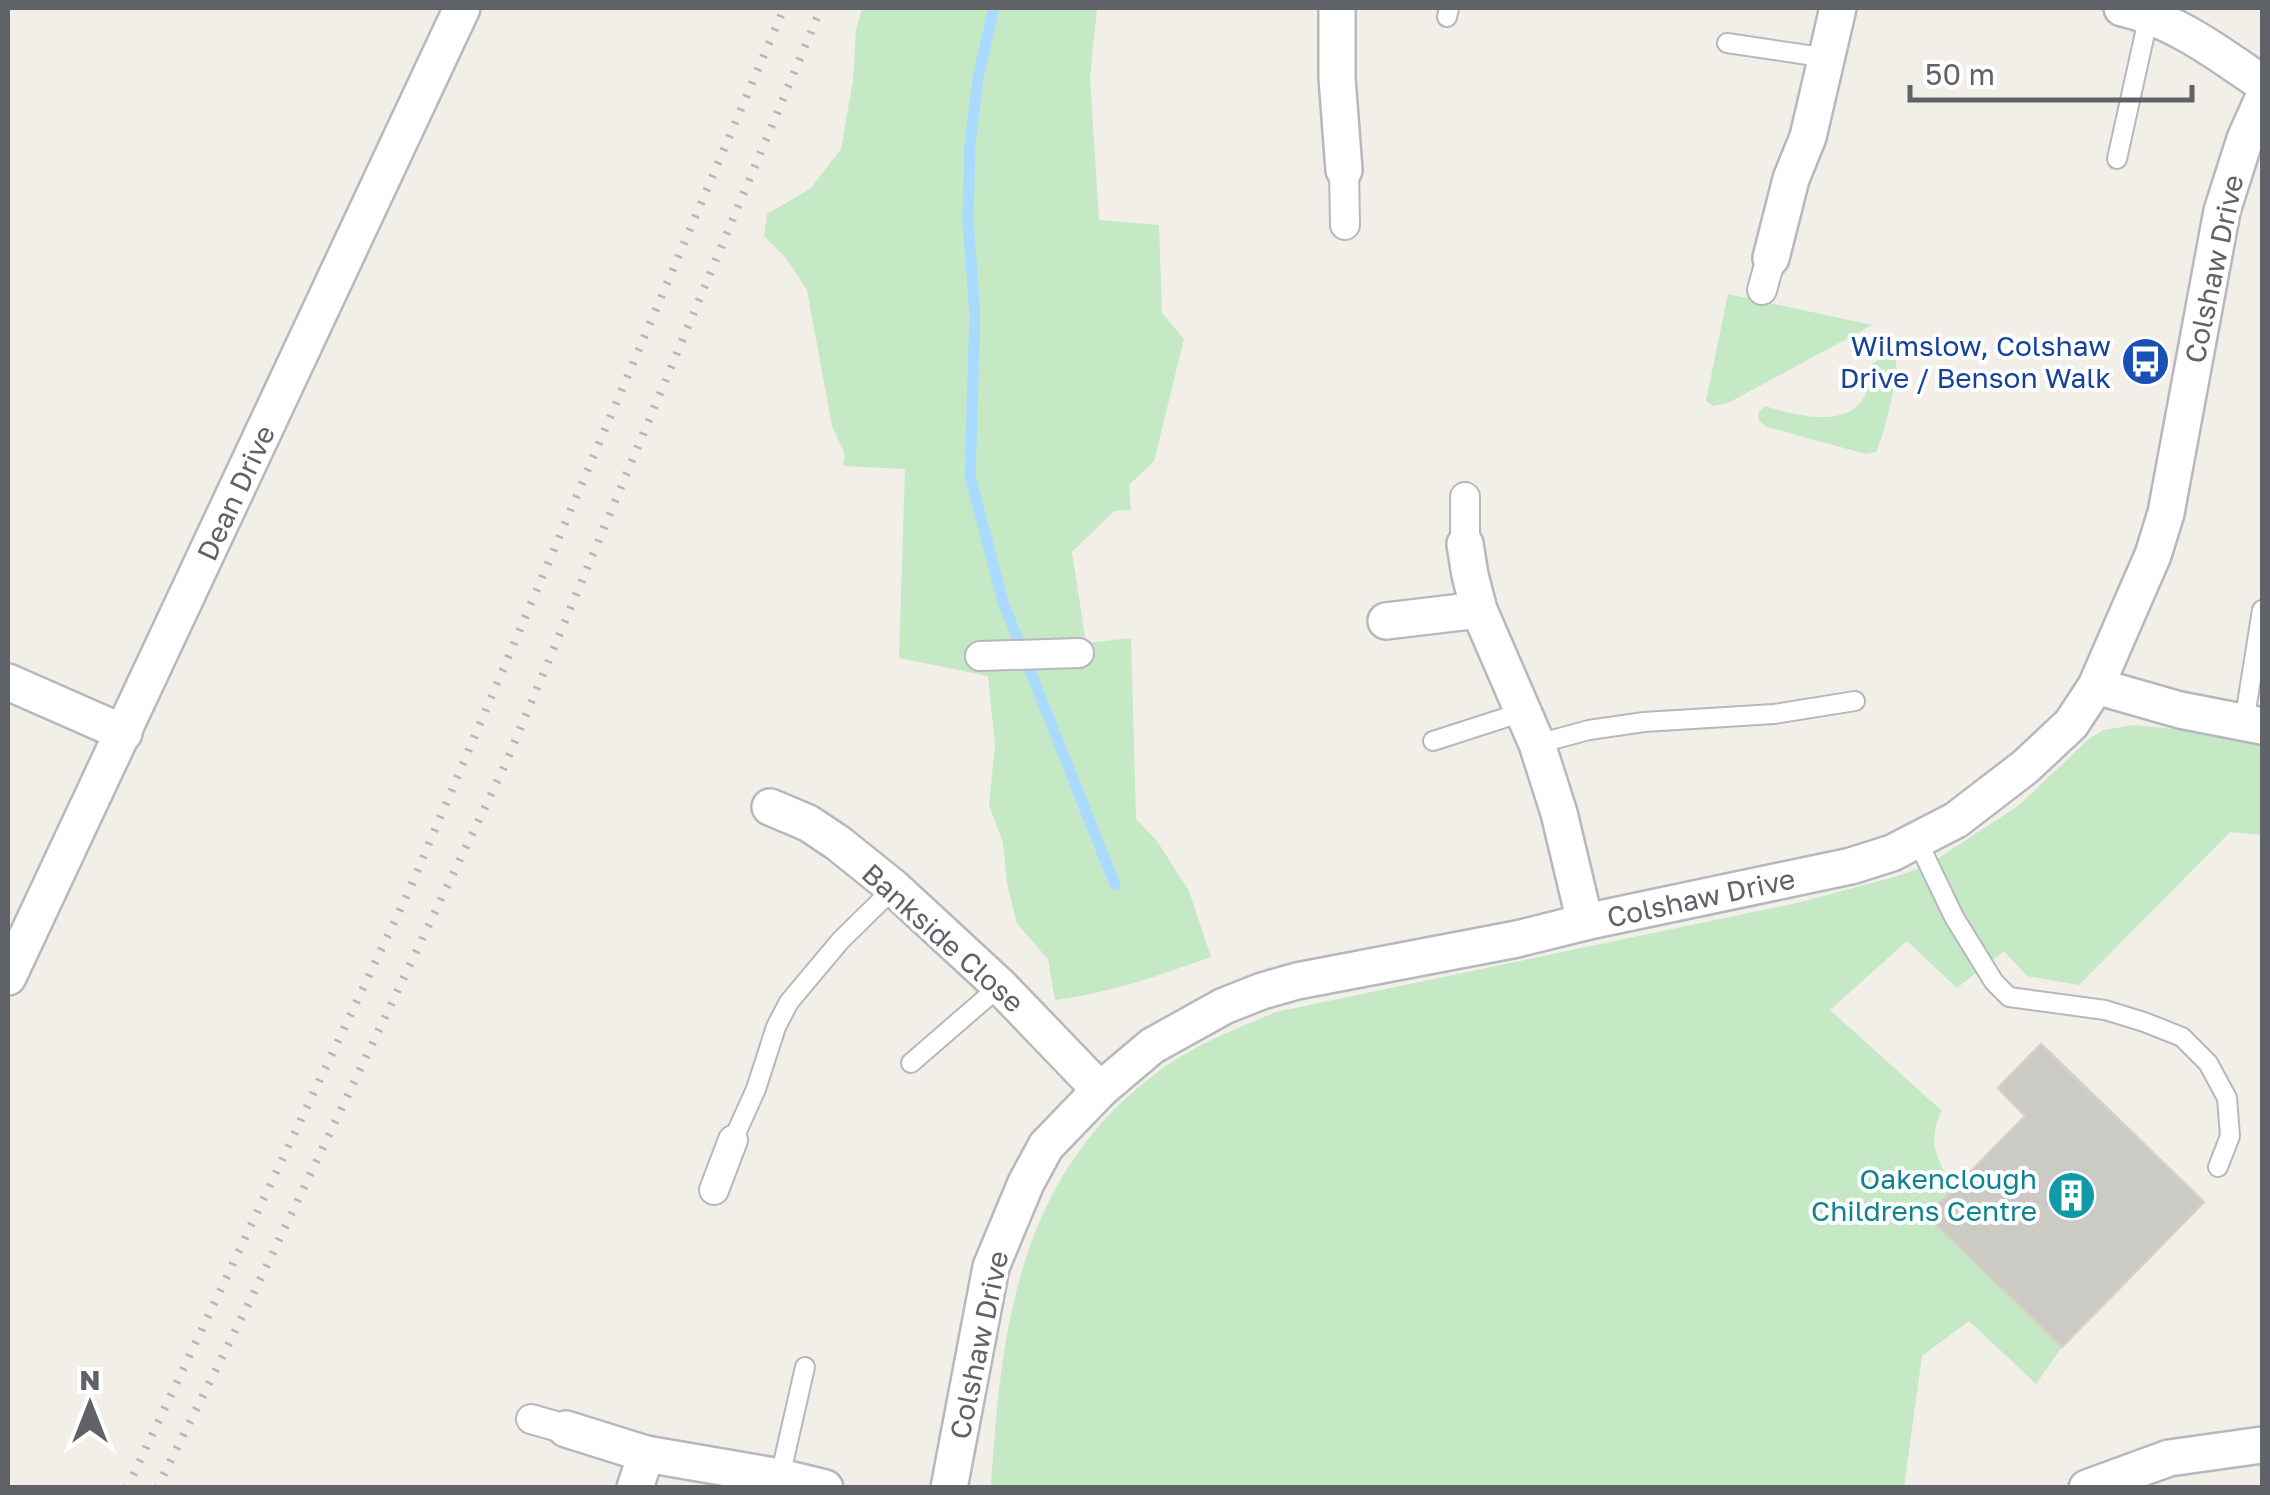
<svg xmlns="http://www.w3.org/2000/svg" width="2270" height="1495" viewBox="0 0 2270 1495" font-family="'Golos Text',sans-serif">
<rect width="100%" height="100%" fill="#f1efe8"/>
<g fill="#c5e8c5">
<path d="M862 8H1097L1090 78 1099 220 1159 225 1162 313 1184 339 1154 461 1129 485 1131 510 1114 511 1072 552 1086 643 1131 638 1136 819 1157 841 1189 891 1211 957C1160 975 1110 993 1055 1000L1048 959 1017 924 1007 883 1003 843 989 805 995 745 988 676 899 658 905 469 843 466 845 455 832 426 807 290 786 258 764 236 767 214 810 189 841 149 853 80 856 30Z"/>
<polygon points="1728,294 1872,325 1728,403 1713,406 1706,401"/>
<path d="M1889 355 1896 357C1896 384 1887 427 1876 452L1866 454 1767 427 1759 421 1758 413 1765 406C1798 416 1858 433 1869 384 1873 364 1866 364 1889 355Z"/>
<path d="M2133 725 2175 729 2262 743V835L2230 832 2079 985 2027 976 2004 951 1957 988 1907 941 1830 1010 1942 1111C1926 1141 1937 1162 1955 1188L1928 1217 2062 1347 2036 1384 1969 1321 1922 1356 1904 1487 991 1488C1001 1322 1020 1169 1166 1066 1199 1043 1238 1028 1276 1012L1797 903 1894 877 1928 865 2018 806 2090 738 2104 730Z"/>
</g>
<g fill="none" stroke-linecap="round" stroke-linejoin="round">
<polyline stroke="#aadaff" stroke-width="11" points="994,8 978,77 970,145 968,221 975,315 970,476 1003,602 1115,885"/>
</g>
<polygon fill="#cccac5" stroke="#d6d1c6" stroke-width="2.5" points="2041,1044 2204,1202 2062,1347 1927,1216 2025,1116 1998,1088"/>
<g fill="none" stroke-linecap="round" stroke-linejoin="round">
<defs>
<g id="service">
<polyline points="1447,17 1449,8"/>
<polyline points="1727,43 1828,58"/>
<polyline points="2117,159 2149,15"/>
<polyline points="2244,723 2262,610"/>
<polyline points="1433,741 1523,712"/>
<polyline points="1537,744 1589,730 1644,722 1774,714 1855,701"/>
<polyline points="1918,842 1954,917 1994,982 2009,997 2105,1010 2144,1022 2182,1037 2208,1063 2227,1098 2230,1136 2218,1167"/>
<polyline points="911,1063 1000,986"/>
<polyline points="733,1140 756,1089 776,1027 789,1002 841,940 894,888"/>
<polyline points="780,1477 805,1367"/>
</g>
<g id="pedestrian">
<polyline points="1344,170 1345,225"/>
<polyline points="1762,290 1771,258"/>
<polyline points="1465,497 1465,544"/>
<polyline points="980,656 1079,653"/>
<polyline points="714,1190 733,1140"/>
<polyline points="531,1419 566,1429"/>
</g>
<g id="minor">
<polyline points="1337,8 1337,78 1344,170"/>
<path d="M2122 8C2175 20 2218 53 2262 83"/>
<polyline points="1771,258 1791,179 1808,137 1838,8"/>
<polyline points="1465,544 1470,575 1479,610 1537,744 1559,813 1585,922"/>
<polyline points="1386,621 1479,610"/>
<polyline points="8,682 124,733"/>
<polyline points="2096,686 2180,710 2262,726"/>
<polyline points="770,807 808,823 838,843 894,888 1000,986 1100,1090"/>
<polyline points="8,977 462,8"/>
<polyline points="566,1429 646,1454 780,1477 825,1488"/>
<polyline points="635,1488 646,1454"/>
<polyline points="949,1488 991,1267 1026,1183 1046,1146 1100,1090 1152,1046 1224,1006 1262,991 1297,981 1517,939 1585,922 1851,866 1892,853 1956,820 2025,767 2071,724 2096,686 2153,555 2166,513 2222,211 2245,139 2262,101"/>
<polyline points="2087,1488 2169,1458 2262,1445"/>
</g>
</defs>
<use href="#service" stroke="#b5b8bc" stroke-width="22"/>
<use href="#pedestrian" stroke="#b5b8bc" stroke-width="32"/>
<use href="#minor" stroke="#b5b8bc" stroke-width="40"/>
<use href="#service" stroke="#fff" stroke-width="18"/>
<use href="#pedestrian" stroke="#fff" stroke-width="28"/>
<use href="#minor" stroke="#fff" stroke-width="35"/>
<g stroke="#b6b7b8" stroke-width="8" stroke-dasharray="2.5 12" stroke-linecap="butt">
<polyline points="127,1488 408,893 784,8"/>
<polyline points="157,1488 248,1305 505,765 821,8"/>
</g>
</g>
<defs>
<symbol id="bus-disc" viewBox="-11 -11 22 22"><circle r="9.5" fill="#1a4fb4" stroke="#fff"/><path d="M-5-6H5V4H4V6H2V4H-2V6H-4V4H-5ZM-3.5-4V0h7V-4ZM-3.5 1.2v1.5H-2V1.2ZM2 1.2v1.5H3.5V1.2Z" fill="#fff"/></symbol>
<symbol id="building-disc" viewBox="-11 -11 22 22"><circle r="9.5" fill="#0f9aa8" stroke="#fff"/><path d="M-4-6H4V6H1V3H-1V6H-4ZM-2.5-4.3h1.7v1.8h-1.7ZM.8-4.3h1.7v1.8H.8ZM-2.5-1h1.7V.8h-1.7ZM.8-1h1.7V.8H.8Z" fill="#fff"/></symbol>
</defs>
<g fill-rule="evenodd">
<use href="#bus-disc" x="2118" y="334" width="55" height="55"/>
<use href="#building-disc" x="2044" y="1168" width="55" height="55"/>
</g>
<g text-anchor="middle" stroke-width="8" stroke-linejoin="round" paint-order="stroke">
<g font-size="28" fill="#5f6368" stroke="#fff">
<text transform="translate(2214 269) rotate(-78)" y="10">Colshaw Drive</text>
<text transform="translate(236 493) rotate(-65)" y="10">Dean Drive</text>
<text transform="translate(1701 898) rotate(-12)" y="10">Colshaw Drive</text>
<text transform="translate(943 938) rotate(42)" y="10">Bankside Close</text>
<text transform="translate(979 1345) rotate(-78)" y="10">Colshaw Drive</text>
</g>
<g font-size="28" fill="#164399" stroke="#fff" text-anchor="end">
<text x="2111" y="356">Wilmslow, Colshaw<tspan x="2111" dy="32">Drive / Benson Walk</tspan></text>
</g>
<g font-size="28" fill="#0d838f" stroke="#fff" text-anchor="end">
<text x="2037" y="1189">Oakenclough<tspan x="2037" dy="32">Childrens Centre</tspan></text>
</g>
</g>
<rect width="2270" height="1495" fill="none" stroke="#5f6368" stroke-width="20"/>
<g transform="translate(90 1405)" stroke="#ffffff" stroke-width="8" paint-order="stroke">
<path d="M0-8L18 38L0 25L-18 38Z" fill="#5f6368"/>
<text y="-15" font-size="28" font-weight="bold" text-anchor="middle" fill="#5f6368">N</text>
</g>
<path d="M1910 85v15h282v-15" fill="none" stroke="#5f6368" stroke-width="5"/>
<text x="1925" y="85" font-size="30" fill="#5f6368" stroke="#ffffff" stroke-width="8" paint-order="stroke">50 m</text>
</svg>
